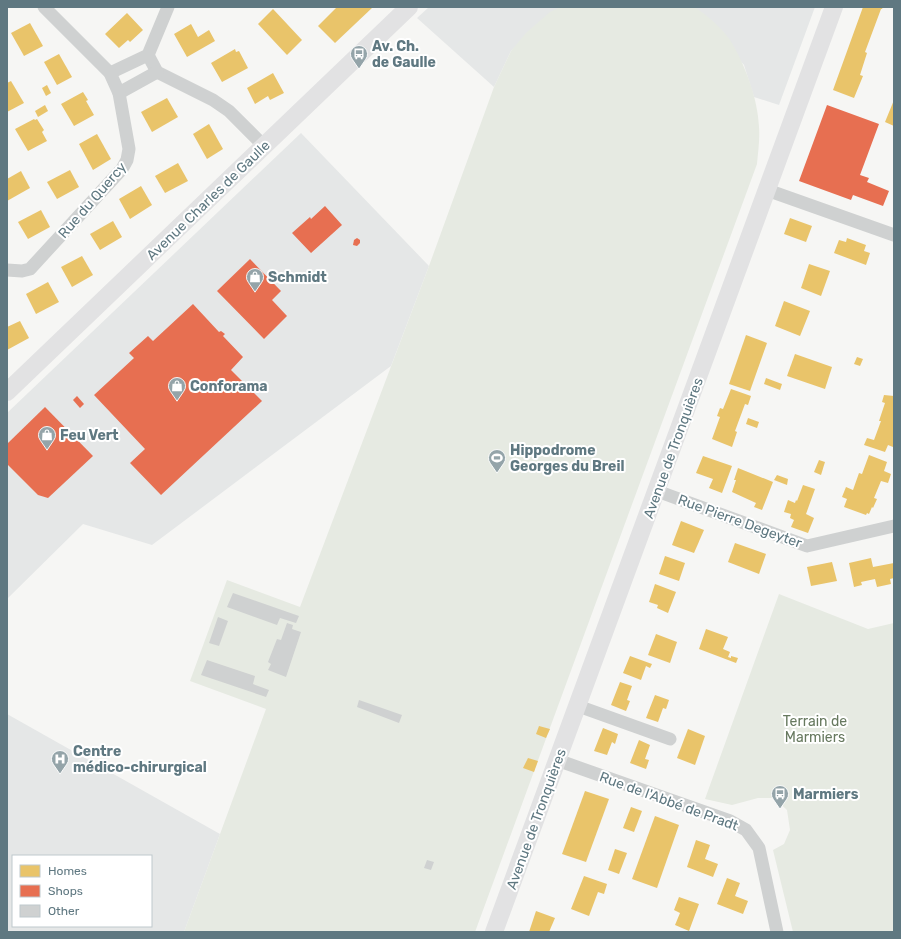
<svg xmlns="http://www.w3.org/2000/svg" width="901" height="939" viewBox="0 0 901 939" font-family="Rubik,sans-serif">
<rect width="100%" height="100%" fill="#f6f6f4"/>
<g fill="#e5e7e7" fill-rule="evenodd">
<polygon points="429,7 560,7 511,51 494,87 417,18"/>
<polygon points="694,7 815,7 779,105 754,97 744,65"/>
<polygon points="301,133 429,266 391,366 152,545 83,524 7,599 7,413"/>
<path d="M7 714 220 834 184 932H7ZM13 856H151V926H13Z"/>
</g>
<g fill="#e6eae2">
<path d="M560 7H694C707 15 722 28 730 40 745 64 758 99 759 127 760 140 758 152 757 164L475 932H184L266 709 190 681 227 580 300 607 429 266 494 87 511 51 526 33 550 12Z"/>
<polygon points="779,594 868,629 894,623 894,932 793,932 773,850 784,844 790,830 787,810 774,798 758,798 732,805 705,799"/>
</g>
<g fill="#e9c46a">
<polygon points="337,7 373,7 335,43 318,26"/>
<polygon points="863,7 883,7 882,9 881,9 865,52 867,53 860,75 863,76 854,98 833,90"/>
<polygon points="273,9 302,40 287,55 258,24"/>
<polygon points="127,13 143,30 130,42 128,40 119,48 105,34"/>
<polygon points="30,23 43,46 24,56 11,33"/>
<polygon points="191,24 198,37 209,30 215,41 187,57 174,34"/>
<polygon points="235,49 236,52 239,51 248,68 222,82 211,63"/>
<polygon points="59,54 72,77 57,85 44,62"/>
<polygon points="273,73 284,93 270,100 268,96 255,104 247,88"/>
<polygon points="11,81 24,103 7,112 7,83"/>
<polygon points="47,85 51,93 46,96 42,88"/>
<polygon points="83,92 88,100 86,101 94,115 74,126 61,104"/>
<polygon points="167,98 178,117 152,132 141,112"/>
<polygon points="894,100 894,126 885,122"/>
<polygon points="45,105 48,111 38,117 35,111"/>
<polygon points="34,119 35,120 37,119 44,130 42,132 47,141 28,151 15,129"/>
<polygon points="209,124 223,149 207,159 193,134"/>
<polygon points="97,134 111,159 93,170 79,144"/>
<polygon points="178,163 188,181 165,193 155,176"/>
<polygon points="70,170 79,187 57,199 47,182"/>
<polygon points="21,171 30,188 7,201 7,179"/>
<polygon points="141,186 152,205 130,219 119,199"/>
<polygon points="41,210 50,227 28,239 18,222"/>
<polygon points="790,218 812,226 806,242 784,234"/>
<polygon points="113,221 122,237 100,250 90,234"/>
<polygon points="847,238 866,245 864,251 870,253 866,265 834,253 839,240 846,242"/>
<polygon points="82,256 93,275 72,287 61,267"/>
<polygon points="809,264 830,271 821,296 801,288"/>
<polygon points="48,282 59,302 36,314 26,294"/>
<polygon points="784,301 810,311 800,336 775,326"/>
<polygon points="20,321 29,338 7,350 7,327"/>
<polygon points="746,335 767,343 750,391 729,384"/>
<polygon points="795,354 832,367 825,389 787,376"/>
<polygon points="857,357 863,359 860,366 854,364"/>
<polygon points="766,378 782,384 780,390 764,384"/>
<polygon points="731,389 751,396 748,405 745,404 735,431 737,432 732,447 712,439 720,417 717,416 720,408 723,409"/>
<polygon points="884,395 894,396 894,443 893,447 888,445 885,452 864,445 867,438 874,440 881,421 879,421 885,403 882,402"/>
<polygon points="748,418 759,422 757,428 746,424"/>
<polygon points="869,455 887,462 884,471 891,474 888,483 881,481 874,498 877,499 873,508 872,507 869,514 867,513 866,515 844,507 847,499 842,497 846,487 853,490 859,473 862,474"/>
<polygon points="703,456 732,466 722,493 709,488 713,479 696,473"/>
<polygon points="819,460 825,462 821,475 814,472"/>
<polygon points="738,468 773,482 762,510 754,507 756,503 732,492 736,480 734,480"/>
<polygon points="777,475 788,479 787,485 774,480"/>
<polygon points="803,485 815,489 806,514 814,518 808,533 791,527 794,520 790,518 791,514 784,512 788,500 795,503 796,500 797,501"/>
<polygon points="681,521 704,530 694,553 672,545"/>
<polygon points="735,543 766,554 759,574 728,562"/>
<polygon points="665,556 685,563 679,581 659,574"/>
<polygon points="871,558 873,567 894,563 894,578 890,579 891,584 877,587 875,579 861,582 862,585 854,587 849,563"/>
<polygon points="832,562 837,581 811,586 807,567"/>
<polygon points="655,584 676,592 668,613 657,608 658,605 649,602"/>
<polygon points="706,629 728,637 723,649 730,652 728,657 731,658 731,656 738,658 736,663 699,649"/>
<polygon points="656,634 677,642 670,663 648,655"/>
<polygon points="630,656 652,664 650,668 646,666 641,680 623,673"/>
<polygon points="620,682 632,686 627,700 630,701 626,711 611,705"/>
<polygon points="655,695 669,700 666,709 663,708 658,722 646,718"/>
<polygon points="539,726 550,729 546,738 536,734"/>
<polygon points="603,728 618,734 615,744 612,742 607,755 594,751"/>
<polygon points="688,729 705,736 695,765 677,758"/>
<polygon points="639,740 650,745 645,759 649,760 646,769 630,763"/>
<polygon points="528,758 538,761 534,772 523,768"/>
<polygon points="585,791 609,799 586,862 562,854"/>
<polygon points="631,807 642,811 634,832 623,828"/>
<polygon points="655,816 679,825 657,888 632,879"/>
<polygon points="696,840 710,845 705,859 718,864 713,877 687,867"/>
<polygon points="615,849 627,853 619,874 608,870"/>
<polygon points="584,876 607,884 604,894 598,892 589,916 571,909"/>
<polygon points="727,878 740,883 735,896 748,901 743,914 717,904"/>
<polygon points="679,897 699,904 689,931 675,925 680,913 674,910"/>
<polygon points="536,911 555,918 549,932 529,932"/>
</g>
<g fill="#e76f51">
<polygon points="827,105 879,124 860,175 869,178 867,182 889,191 883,206 853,195 851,200 799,181"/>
<polygon points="325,206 342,225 311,253 292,233 310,217 311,219"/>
<polygon points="357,238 360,240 360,243 357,246 353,245 354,240"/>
<polygon points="250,259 281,291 272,300 287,316 264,339 217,291"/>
<polygon points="193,304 219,332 221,331 225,334 223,336 243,357 231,370 262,401 161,495 130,463 145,449 94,395 134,358 129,353 148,336 153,341"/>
<polygon points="77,396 84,404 80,408 73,400"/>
<polygon points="45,407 93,456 48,498 38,495 7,464 7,444"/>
</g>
<g fill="#cfd1d1">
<polygon points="233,593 299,616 296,623 280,618 277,625 227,607"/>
<polygon points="218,617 228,621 219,646 209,643"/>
<polygon points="287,623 293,625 292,629 301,632 286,677 268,670 271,664 268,662 277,639 281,640"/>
<polygon points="207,660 255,676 253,684 269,690 266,697 201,675"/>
<polygon points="359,700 402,715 399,723 357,707"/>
<polygon points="427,860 434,862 431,870 424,868"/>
</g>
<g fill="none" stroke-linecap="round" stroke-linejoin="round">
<g stroke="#cfd1d1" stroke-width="13">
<polyline points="148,55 157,72 213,100 229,111 264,146"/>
<polyline points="110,73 148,55 168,7"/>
<polyline points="119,93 157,72"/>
<polyline points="767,190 894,235"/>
<polyline points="7,270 22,271 30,269 122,169 127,160 129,149 119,93 110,73 44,7"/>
<polyline points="657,491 807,546 894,526"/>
<polyline points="578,706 670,739"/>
<polyline points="557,760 730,821 746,830 759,848 777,932"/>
</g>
<g stroke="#e2e2e3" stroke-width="18">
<polyline points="7,392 409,7"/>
<polyline points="494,932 834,7"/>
</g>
</g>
<defs>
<symbol id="bus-pin" viewBox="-11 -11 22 30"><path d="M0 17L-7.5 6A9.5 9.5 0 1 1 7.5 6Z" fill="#94a4a9" stroke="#fff"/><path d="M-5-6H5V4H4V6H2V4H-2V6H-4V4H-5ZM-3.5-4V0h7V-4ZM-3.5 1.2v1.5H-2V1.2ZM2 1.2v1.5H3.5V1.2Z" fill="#fff"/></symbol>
<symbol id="shop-pin" viewBox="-11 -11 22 30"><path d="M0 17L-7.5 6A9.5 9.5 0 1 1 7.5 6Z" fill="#94a4a9" stroke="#fff"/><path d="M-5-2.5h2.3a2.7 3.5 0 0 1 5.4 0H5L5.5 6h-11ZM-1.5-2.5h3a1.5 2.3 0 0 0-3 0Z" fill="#fff"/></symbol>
<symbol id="stadium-pin" viewBox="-11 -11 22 30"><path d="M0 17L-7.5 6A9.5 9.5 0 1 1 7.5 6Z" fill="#94a4a9" stroke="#fff"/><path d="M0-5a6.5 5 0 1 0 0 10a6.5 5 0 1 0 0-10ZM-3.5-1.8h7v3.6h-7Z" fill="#fff"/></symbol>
<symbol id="hospital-pin" viewBox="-11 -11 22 30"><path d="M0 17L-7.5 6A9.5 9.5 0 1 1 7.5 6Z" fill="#94a4a9" stroke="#fff"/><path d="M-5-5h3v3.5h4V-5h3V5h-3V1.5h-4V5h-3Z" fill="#fff"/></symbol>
</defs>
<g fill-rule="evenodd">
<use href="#bus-pin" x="349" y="44" width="20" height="27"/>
<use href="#shop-pin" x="245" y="267" width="20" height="27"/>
<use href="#shop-pin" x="167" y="376" width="20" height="27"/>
<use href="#shop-pin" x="37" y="425" width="20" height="27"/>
<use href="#stadium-pin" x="487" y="448" width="20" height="27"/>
<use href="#hospital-pin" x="50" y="749" width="20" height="27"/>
<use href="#bus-pin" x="770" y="784" width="20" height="27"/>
</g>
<g text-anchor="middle" stroke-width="4" stroke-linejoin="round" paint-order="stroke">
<g font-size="14" font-weight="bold" fill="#5f7881" stroke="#fff" text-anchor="start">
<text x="372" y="51">Av. Ch.<tspan x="372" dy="16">de Gaulle</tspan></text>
<text x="268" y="282">Schmidt</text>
<text x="190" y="391">Conforama</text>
<text x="60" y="440">Feu Vert</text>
<text x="510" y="455">Hippodrome<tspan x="510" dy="16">Georges du Breil</tspan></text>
<text x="73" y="756">Centre<tspan x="73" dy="16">médico-chirurgical</tspan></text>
<text x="793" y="799">Marmiers</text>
</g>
<g font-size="14" fill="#5f7881" stroke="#fff">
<text transform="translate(92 200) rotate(-49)" y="5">Rue du Quercy</text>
<text transform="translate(208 200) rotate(-44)" y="5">Avenue Charles de Gaulle</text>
<text transform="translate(673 448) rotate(-70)" y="5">Avenue de Tronquières</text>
<text transform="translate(740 521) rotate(20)" y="5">Rue Pierre Degeyter</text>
<text transform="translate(669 801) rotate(20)" y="5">Rue de l'Abbé de Pradt</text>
<text transform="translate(536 819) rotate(-70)" y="5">Avenue de Tronquières</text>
</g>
<g font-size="14" fill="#67795f" stroke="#fff">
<text x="815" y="726">Terrain de<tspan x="815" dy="16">Marmiers</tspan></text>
</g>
</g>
<rect width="901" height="939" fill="none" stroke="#5f7881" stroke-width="16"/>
<rect x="12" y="855" width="140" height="72" fill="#ffffff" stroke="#bfc9cd"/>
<rect x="20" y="865" width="20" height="12" fill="#e9c46a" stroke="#bfc9cd"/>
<text x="48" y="875" font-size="12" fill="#5f7881">Homes</text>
<rect x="20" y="885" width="20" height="12" fill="#e76f51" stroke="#bfc9cd"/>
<text x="48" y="895" font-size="12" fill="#5f7881">Shops</text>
<rect x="20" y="905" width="20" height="12" fill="#cfd1d1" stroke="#bfc9cd"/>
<text x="48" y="915" font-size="12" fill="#5f7881">Other</text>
</svg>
